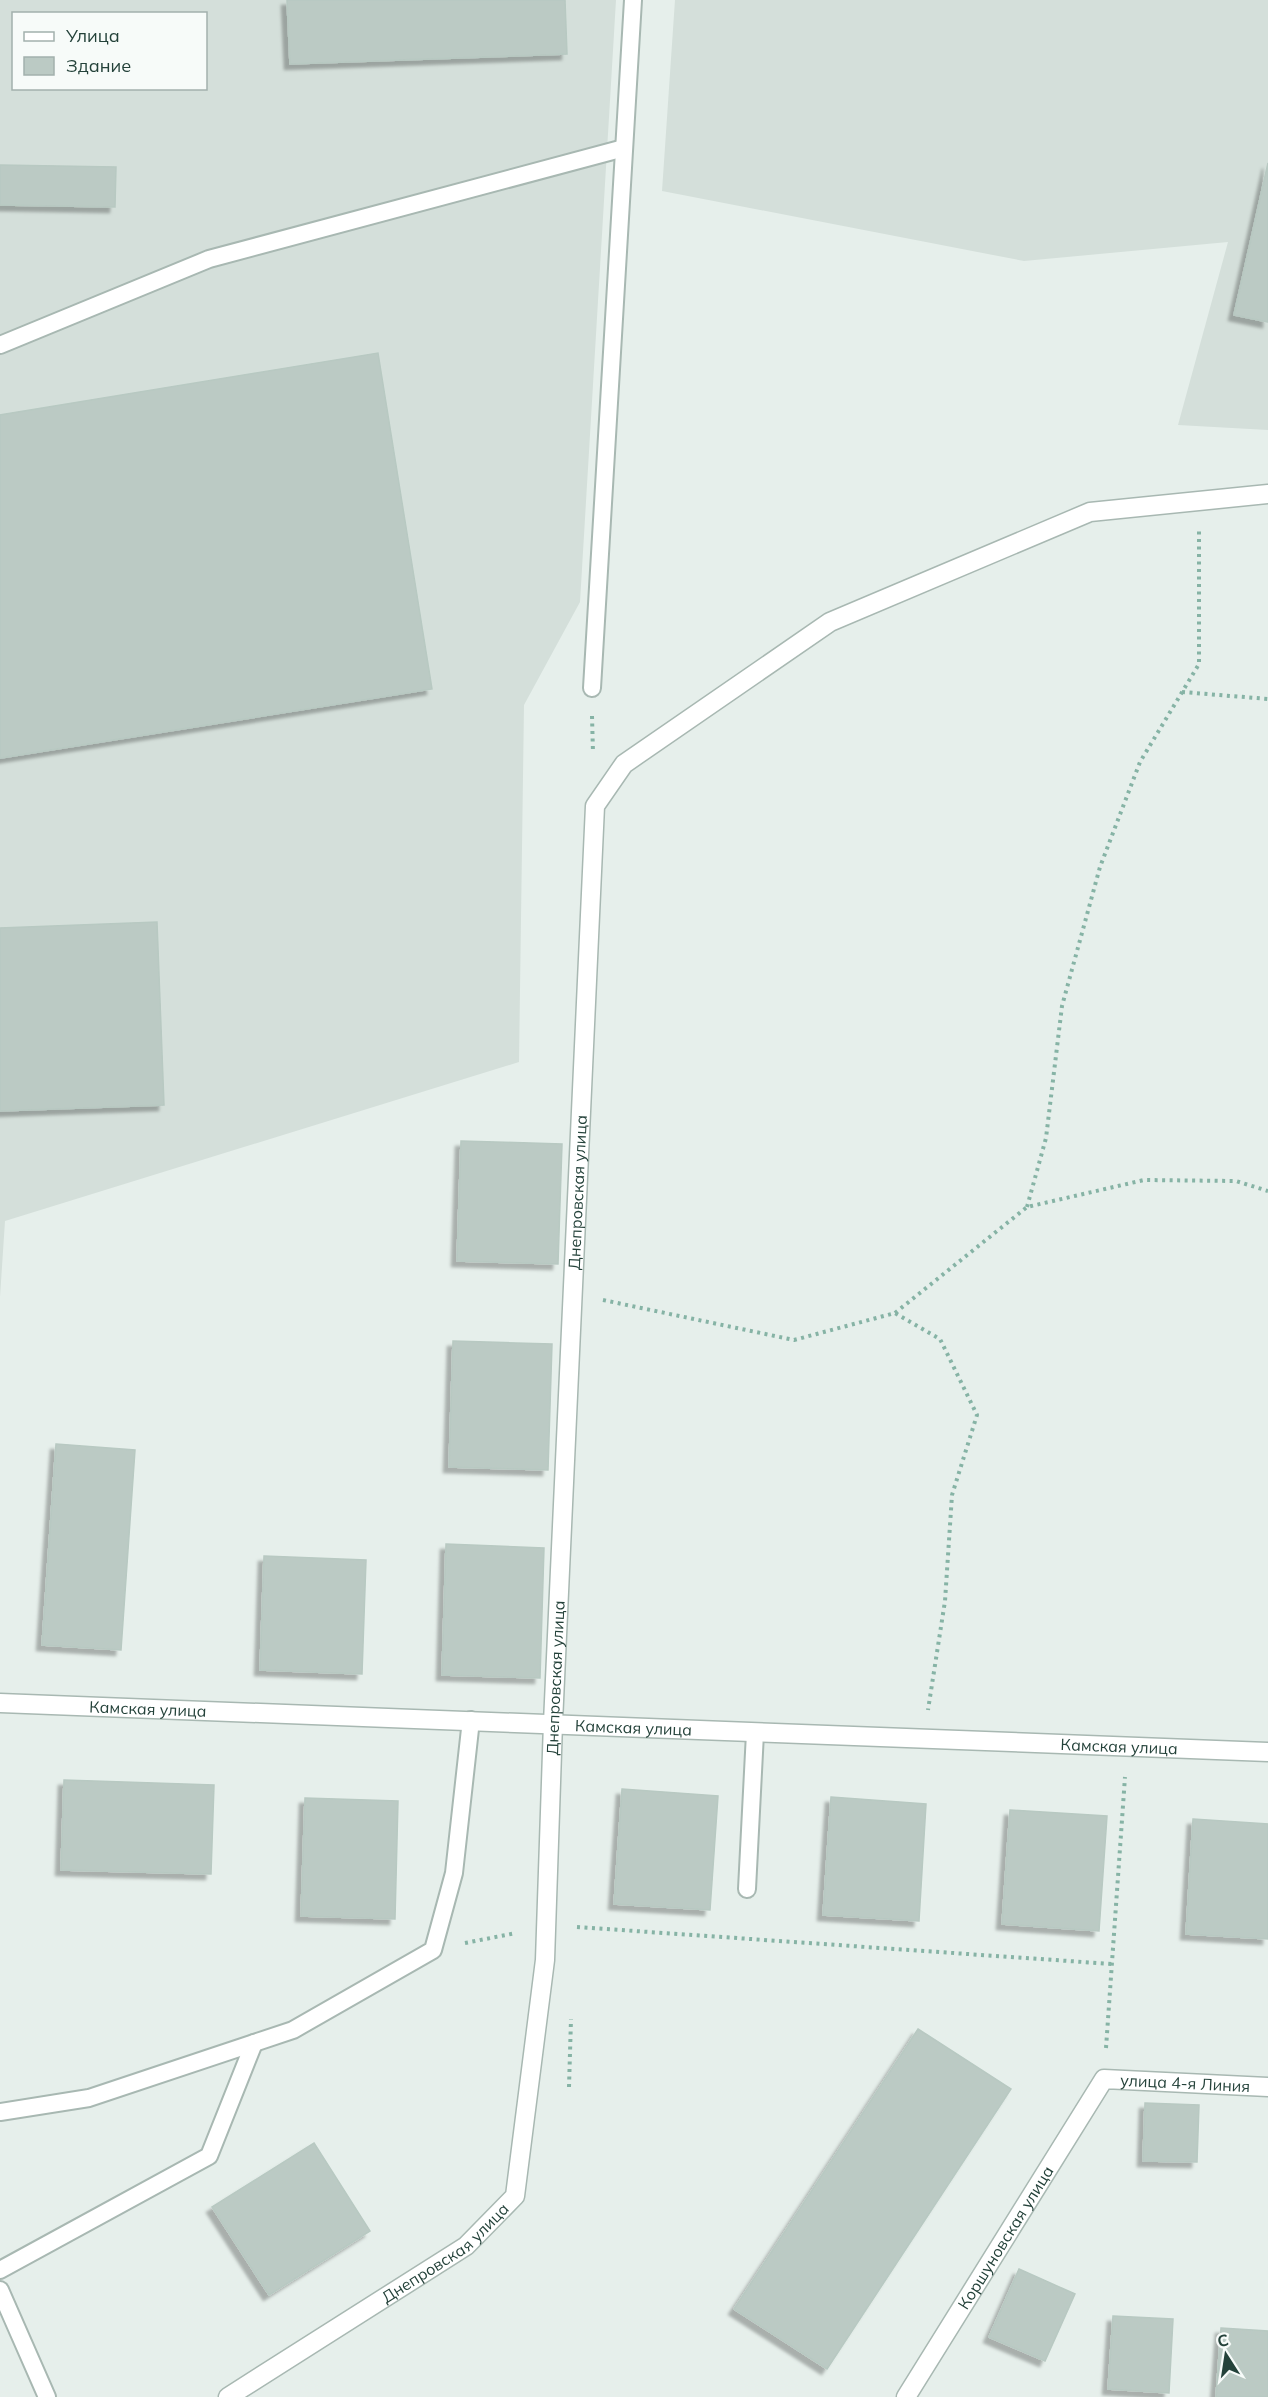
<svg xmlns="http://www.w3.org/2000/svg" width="1268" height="2397" viewBox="0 0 1268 2397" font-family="Mulish,sans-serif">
<defs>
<filter id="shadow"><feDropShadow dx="-5.5" dy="5.5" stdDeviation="1.5" flood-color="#0004"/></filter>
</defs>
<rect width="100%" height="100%" fill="#e6efeb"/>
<g fill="#d4dfda" fill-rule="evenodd">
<path d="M0 0H616L580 602 524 705 519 1062 5 1221 0 1297ZM14 14H206V88H14Z"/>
<polygon points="675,0 1268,0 1268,430 1178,425 1228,242 1024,261 662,191"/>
</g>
<g fill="#bbcac4" stroke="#b8c9c2" stroke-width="1.5" filter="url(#shadow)">
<polygon points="287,0 565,0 567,54 290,64"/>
<polygon points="1268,163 1268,322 1234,315"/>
<polygon points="0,165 116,167 115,207 0,205"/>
<polygon points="378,353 432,689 0,758 0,415"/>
<polygon points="157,922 164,1105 0,1111 0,928"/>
<polygon points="461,1141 562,1144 558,1264 457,1261"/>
<polygon points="453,1341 552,1344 548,1470 449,1467"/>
<polygon points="56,1444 135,1450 121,1650 42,1645"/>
<polygon points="446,1544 544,1548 540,1678 442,1675"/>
<polygon points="264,1556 366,1560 362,1674 260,1670"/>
<polygon points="64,1780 214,1785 211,1874 61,1870"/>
<polygon points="622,1789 718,1796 710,1910 614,1904"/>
<polygon points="831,1797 926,1804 919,1921 823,1915"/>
<polygon points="305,1798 398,1801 395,1919 301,1916"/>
<polygon points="1010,1810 1107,1816 1099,1931 1002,1924"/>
<polygon points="1193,1819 1268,1824 1268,1939 1186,1934"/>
<polygon points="918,2029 1011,2089 827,2369 734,2309"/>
<polygon points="1145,2103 1199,2105 1197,2162 1143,2161"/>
<polygon points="314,2143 370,2231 269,2295 212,2207"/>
<polygon points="1019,2269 1075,2294 1045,2361 989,2337"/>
<polygon points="1113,2316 1173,2319 1169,2393 1108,2389"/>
<polygon points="1221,2328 1268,2331 1268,2397 1216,2397"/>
</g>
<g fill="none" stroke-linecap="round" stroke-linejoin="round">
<defs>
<g id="service">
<polyline points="0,345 209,259 624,148"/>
<polyline points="592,688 633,0"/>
<polyline points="747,1889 755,1733"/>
<polyline points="0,2112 89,2098 293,2030 433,1950 454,1873 471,1720"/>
<polyline points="0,2270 209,2156 254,2043"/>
<polyline points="0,2290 47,2397"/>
</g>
<g id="minor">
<path id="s1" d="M0 1703 1268 1752"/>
<path id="s2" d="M228 2397 466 2246 515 2196 545 1960 553 1723 595 806 624 764 830 622 1090 512 1268 494"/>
<path id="s3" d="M906 2397 1104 2079 1268 2087"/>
</g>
</defs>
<use href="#service" stroke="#a8b8b2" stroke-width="20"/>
<use href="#minor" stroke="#a8b8b2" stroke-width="21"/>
<g stroke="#86b3a5" stroke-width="4" stroke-dasharray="3 4.5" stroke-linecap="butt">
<polyline points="1182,692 1268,699"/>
<polyline points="592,716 593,753"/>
<polyline points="1027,1207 1046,1138 1062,1006 1100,867 1140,762 1199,664 1199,530"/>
<polyline points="603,1300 794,1340 895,1313 940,1339 977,1415 952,1495 945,1601 928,1710"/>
<polyline points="895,1313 1027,1207 1144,1180 1236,1181 1268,1191"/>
<polyline points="577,1927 1112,1964"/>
<polyline points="465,1943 516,1933"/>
<polyline points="1106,2048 1125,1777"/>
<polyline points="569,2087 571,2019"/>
</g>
<use href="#service" stroke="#fff" stroke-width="16"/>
<use href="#minor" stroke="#fff" stroke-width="18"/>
</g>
<g text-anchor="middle" stroke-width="5" stroke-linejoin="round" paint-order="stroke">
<g font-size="16" fill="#24423a" stroke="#f7fbf9">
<text dy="6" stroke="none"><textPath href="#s2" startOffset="1358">Днепровская улица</textPath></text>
<text dy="6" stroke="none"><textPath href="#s2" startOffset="872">Днепровская улица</textPath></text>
<text dy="6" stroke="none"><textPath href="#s1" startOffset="148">Камская улица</textPath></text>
<text dy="6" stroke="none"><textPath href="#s1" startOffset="634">Камская улица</textPath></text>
<text dy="6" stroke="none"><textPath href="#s1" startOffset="1120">Камская улица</textPath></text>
<text dy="6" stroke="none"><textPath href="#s3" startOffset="456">улица 4-я Линия</textPath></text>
<text dy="6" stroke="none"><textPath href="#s3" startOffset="188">Коршуновская улица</textPath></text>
<text dy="6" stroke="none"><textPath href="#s2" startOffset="261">Днепровская улица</textPath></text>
</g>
</g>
<rect x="12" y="12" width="195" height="78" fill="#f7fbf9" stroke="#a3b1ad" stroke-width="1.5"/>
<rect x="24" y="32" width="30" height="9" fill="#ffffff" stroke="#a3b1ad" stroke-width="1.5"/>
<text x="66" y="42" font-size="18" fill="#24423a">Улица</text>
<rect x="24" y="57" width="30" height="18" fill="#bbcac4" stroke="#a3b1ad" stroke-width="1.5"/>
<text x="66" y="72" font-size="18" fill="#24423a">Здание</text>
<g transform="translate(1226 2355) rotate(348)" stroke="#f7fbf9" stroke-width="4.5" paint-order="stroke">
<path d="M0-4.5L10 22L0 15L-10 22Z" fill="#24423a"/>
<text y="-9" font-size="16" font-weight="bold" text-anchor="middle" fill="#24423a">С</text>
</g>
</svg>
